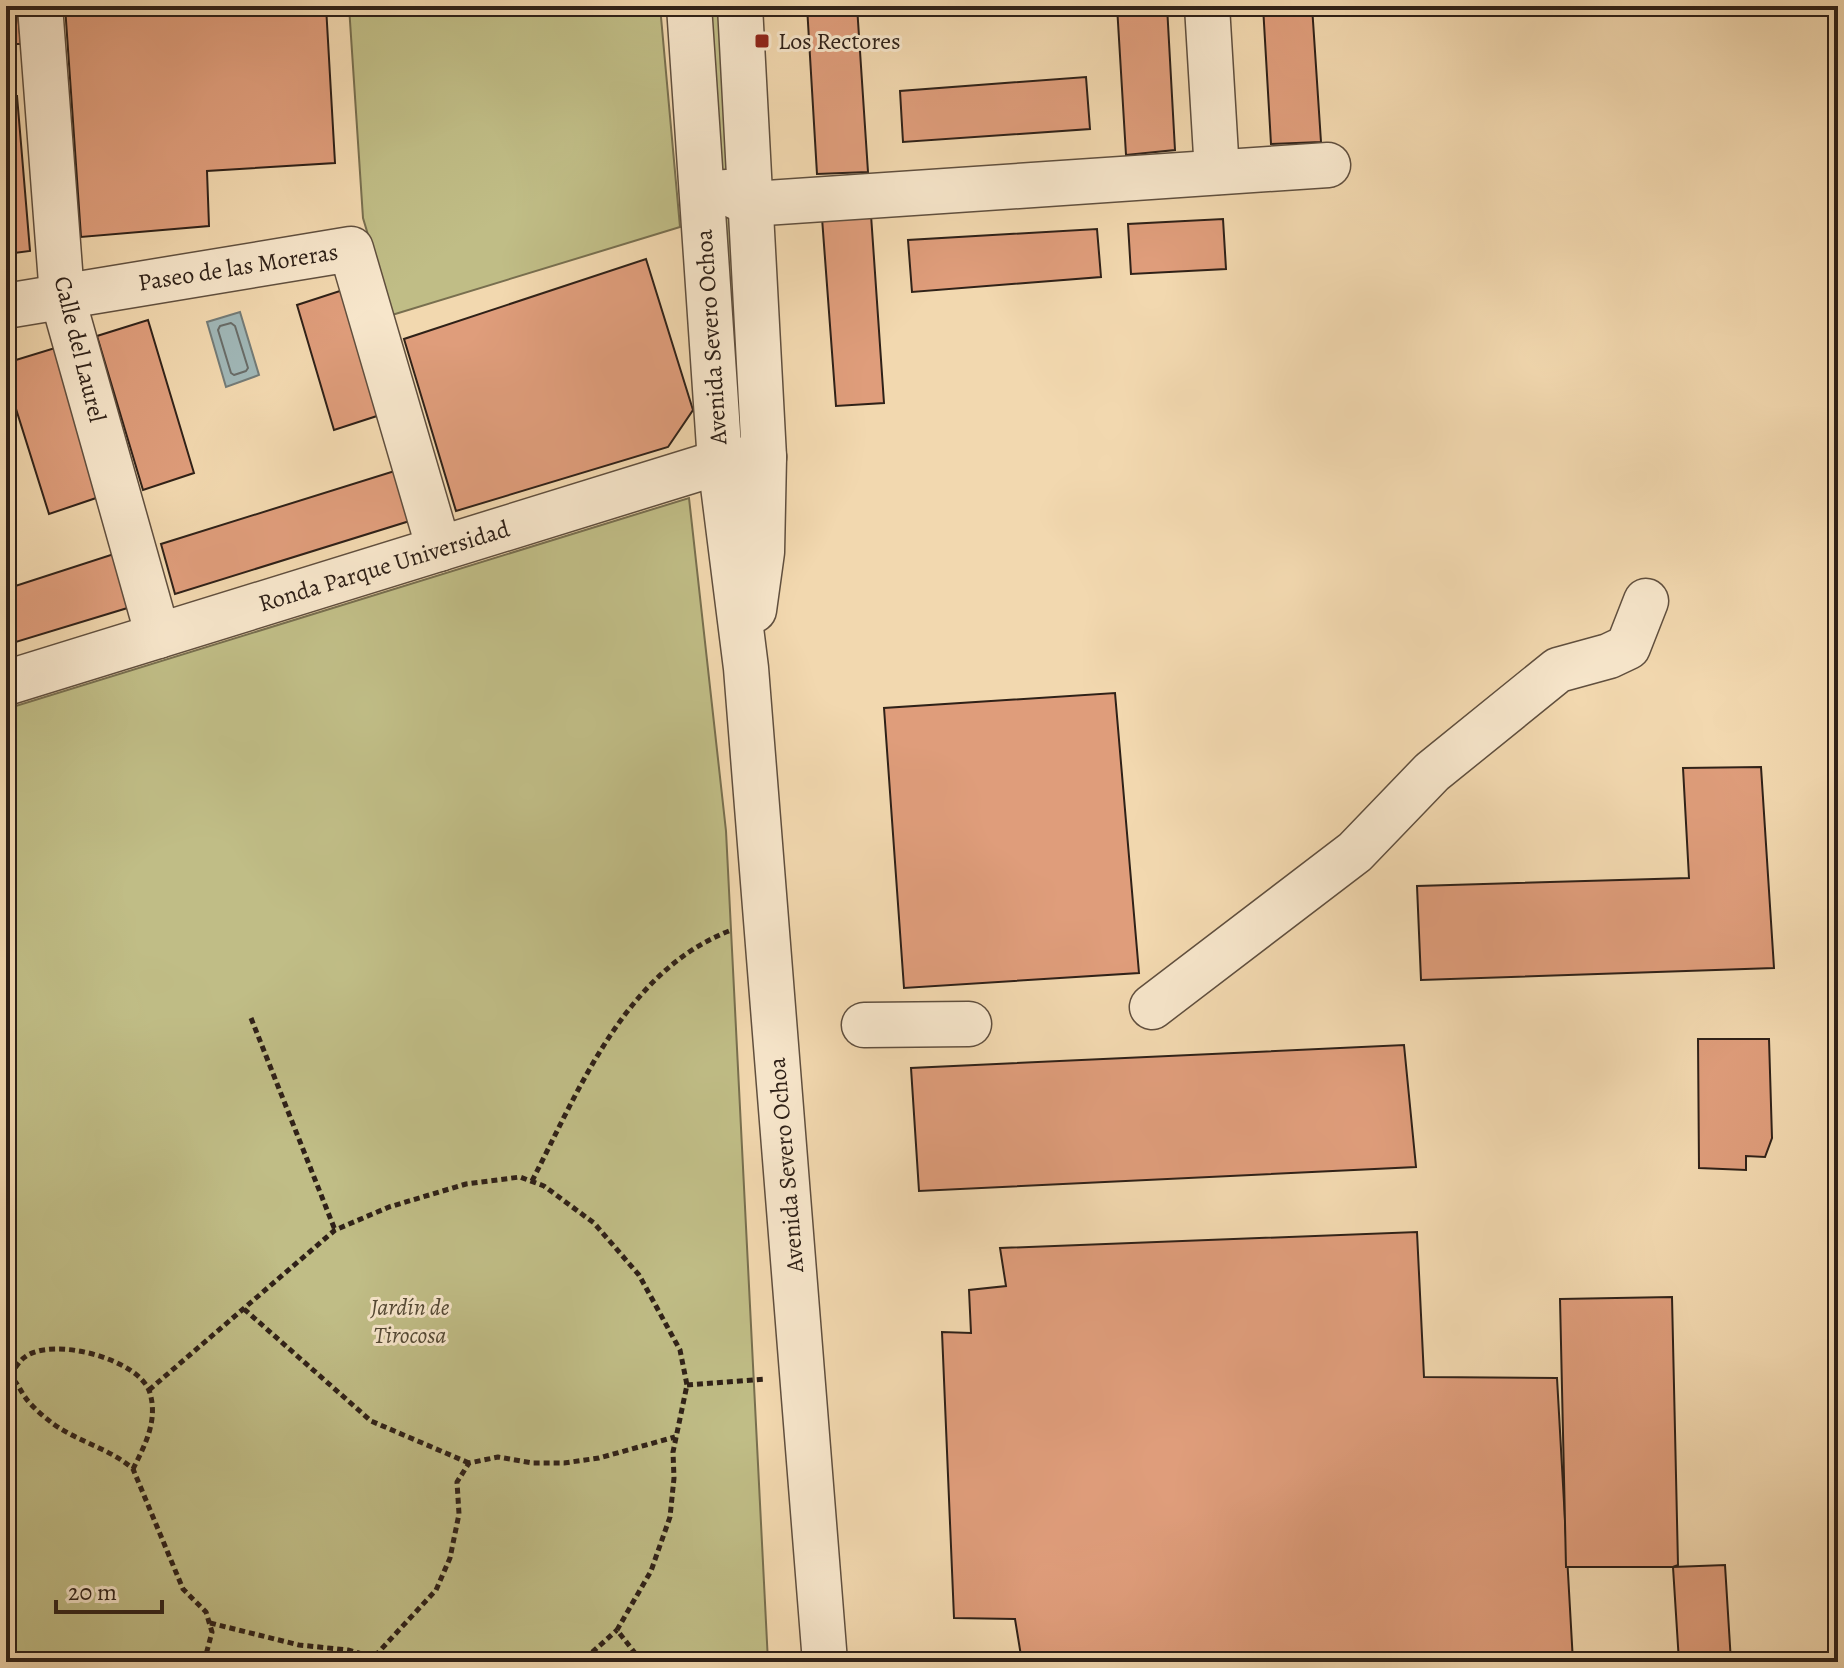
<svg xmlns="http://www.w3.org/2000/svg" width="1844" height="1668" viewBox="0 0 1844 1668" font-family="Alegreya,serif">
<rect width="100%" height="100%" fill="#f2d8af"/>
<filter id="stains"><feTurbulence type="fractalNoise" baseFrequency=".0025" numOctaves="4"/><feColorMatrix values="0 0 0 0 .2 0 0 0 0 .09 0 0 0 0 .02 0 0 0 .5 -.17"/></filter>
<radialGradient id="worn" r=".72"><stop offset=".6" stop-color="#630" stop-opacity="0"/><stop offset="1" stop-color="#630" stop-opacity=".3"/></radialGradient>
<g fill="#c0bd86" stroke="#786f4f" stroke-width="2">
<polygon points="349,6 660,6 680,227 392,315 363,218"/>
<polygon points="709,6 729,6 752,401 732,403"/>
<polygon points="689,498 726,831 768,1662 6,1662 6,709"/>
</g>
<polygon fill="#a0b7b7" stroke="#737b77" stroke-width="2" points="240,312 259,375 226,387 207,322"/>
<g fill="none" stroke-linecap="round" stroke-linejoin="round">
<polygon stroke="#686c68" stroke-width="2" points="231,323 235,326 248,368 246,371 234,375 231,373 218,330 220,326"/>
</g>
<g fill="#df9d7b" stroke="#2f2118" stroke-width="2">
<polygon points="6,6 17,6 21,44 6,44"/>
<polygon points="65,6 326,6 335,163 207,171 209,226 81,237"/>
<polygon points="807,6 857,6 868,172 817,174"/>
<polygon points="1117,6 1167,6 1175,150 1126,155"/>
<polygon points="1263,6 1312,6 1321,142 1271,144"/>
<polygon points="1086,77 1090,129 903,142 900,91"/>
<polygon points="6,96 17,96 30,251 6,254"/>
<polygon points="871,215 884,403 836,406 822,218"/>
<polygon points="1223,219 1226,269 1131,274 1128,224"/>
<polygon points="1097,229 1101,277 912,292 908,240"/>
<polygon points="646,259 693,410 668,447 456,511 404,339"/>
<polygon points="346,289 383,414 334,430 297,305"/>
<polygon points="148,320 194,473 143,490 97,336"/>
<polygon points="55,348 99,497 49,514 6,377 6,363"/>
<polygon points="401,469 416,519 175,594 161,544"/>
<polygon points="117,553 134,606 6,645 6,589"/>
<polygon points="1115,693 1139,973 904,988 884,708"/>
<polygon points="1761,767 1774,968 1421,980 1417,886 1689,878 1683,768"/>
<polygon points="1698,1039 1769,1039 1772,1138 1765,1157 1746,1156 1746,1170 1699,1168"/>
<polygon points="1404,1045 1416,1167 919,1191 911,1068"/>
<polygon points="1417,1232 1424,1377 1557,1378 1573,1662 1022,1662 1015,1619 954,1618 942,1332 971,1333 969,1290 1006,1286 1000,1248"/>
<polygon points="1672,1297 1678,1565 1673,1567 1566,1567 1560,1299"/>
<polygon points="1725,1565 1731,1662 1679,1662 1673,1567"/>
</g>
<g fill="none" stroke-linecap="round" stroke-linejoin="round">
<defs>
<g id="minor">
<polyline points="40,6 62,296 158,636"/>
<polyline points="689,6 720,462 746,668 825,1662"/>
<polyline points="740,6 764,457 762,552 754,610"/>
<polyline points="1207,6 1217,172"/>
<polyline points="726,192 751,204 1328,165"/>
<polyline points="6,306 351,249 439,549"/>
<polyline points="6,683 720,462 764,457"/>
<polyline points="1152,1007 1355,852 1432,772 1558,670 1609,656 1628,647 1646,601"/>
<polyline points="864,1025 969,1024"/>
</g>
</defs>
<use href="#minor" stroke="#604f3e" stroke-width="47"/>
<g stroke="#2f2118" stroke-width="5" stroke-dasharray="6 4" stroke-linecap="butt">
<polyline points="251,1018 335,1230"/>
<path d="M532 1181C580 1088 625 972 729 931"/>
<polyline points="244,1309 371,1421 469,1463"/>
<path d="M6 1374C17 1380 18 1387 25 1397 31 1406 43 1416 52 1423 78 1442 111 1449 133 1469L183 1589 206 1612 212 1632 204 1662"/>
<path d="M10 1376C14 1370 19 1361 25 1357 52 1336 140 1359 150 1393 158 1421 145 1445 133 1469"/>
<polyline points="687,1385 766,1379"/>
<polyline points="149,1390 335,1230 389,1207 466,1184 520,1177 544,1186 594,1223 639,1275 680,1350 687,1385 673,1452 674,1478 670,1517 651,1571 617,1630 642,1662"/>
<polyline points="210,1623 299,1645 348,1650 390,1662"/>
<polyline points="375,1656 436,1590 450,1558 459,1514 457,1482 469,1463 498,1457 533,1463 564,1463 599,1458 675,1437"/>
<polyline points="575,1662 588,1656 617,1630"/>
</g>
<use href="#minor" stroke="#f7e6cb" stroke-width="44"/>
</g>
<rect fill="#8f2418" stroke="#f7e6cb" stroke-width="3" x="754" y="33" width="16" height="16" rx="4"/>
<g text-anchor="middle" stroke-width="6" stroke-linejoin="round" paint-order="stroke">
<g font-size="24" fill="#2f2118" stroke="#f7e6cb" text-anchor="start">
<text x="778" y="49">Los Rectores</text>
</g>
<g font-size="24" fill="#2f2118" stroke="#f7e6cb">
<text transform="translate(238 267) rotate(-9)" y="8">Paseo de las Moreras</text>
<text transform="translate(711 337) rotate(-94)" y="8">Avenida Severo Ochoa</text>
<text transform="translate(80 349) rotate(76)" y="8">Calle del Laurel</text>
<text transform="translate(384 566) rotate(-17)" y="8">Ronda Parque Universidad</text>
<text transform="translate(786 1165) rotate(-95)" y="8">Avenida Severo Ochoa</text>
</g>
<g font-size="24" font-style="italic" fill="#534834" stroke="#f7e6cb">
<text x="410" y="1315">Jardín de<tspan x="410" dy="28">Tirocosa</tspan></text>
</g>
</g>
<rect width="1844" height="1668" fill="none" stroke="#f2d8af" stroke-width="32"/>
<rect x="8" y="8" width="1828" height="1652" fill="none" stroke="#2f2118" stroke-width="4"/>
<rect x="16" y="16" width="1812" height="1636" fill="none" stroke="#2f2118" stroke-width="2"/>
<path d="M56 1600v12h106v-12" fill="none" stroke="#2f2118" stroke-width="4"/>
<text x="68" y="1600" font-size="24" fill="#2f2118" stroke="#f7e6cb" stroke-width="6" paint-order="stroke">20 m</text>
<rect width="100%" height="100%" filter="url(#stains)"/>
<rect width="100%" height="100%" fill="url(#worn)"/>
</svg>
